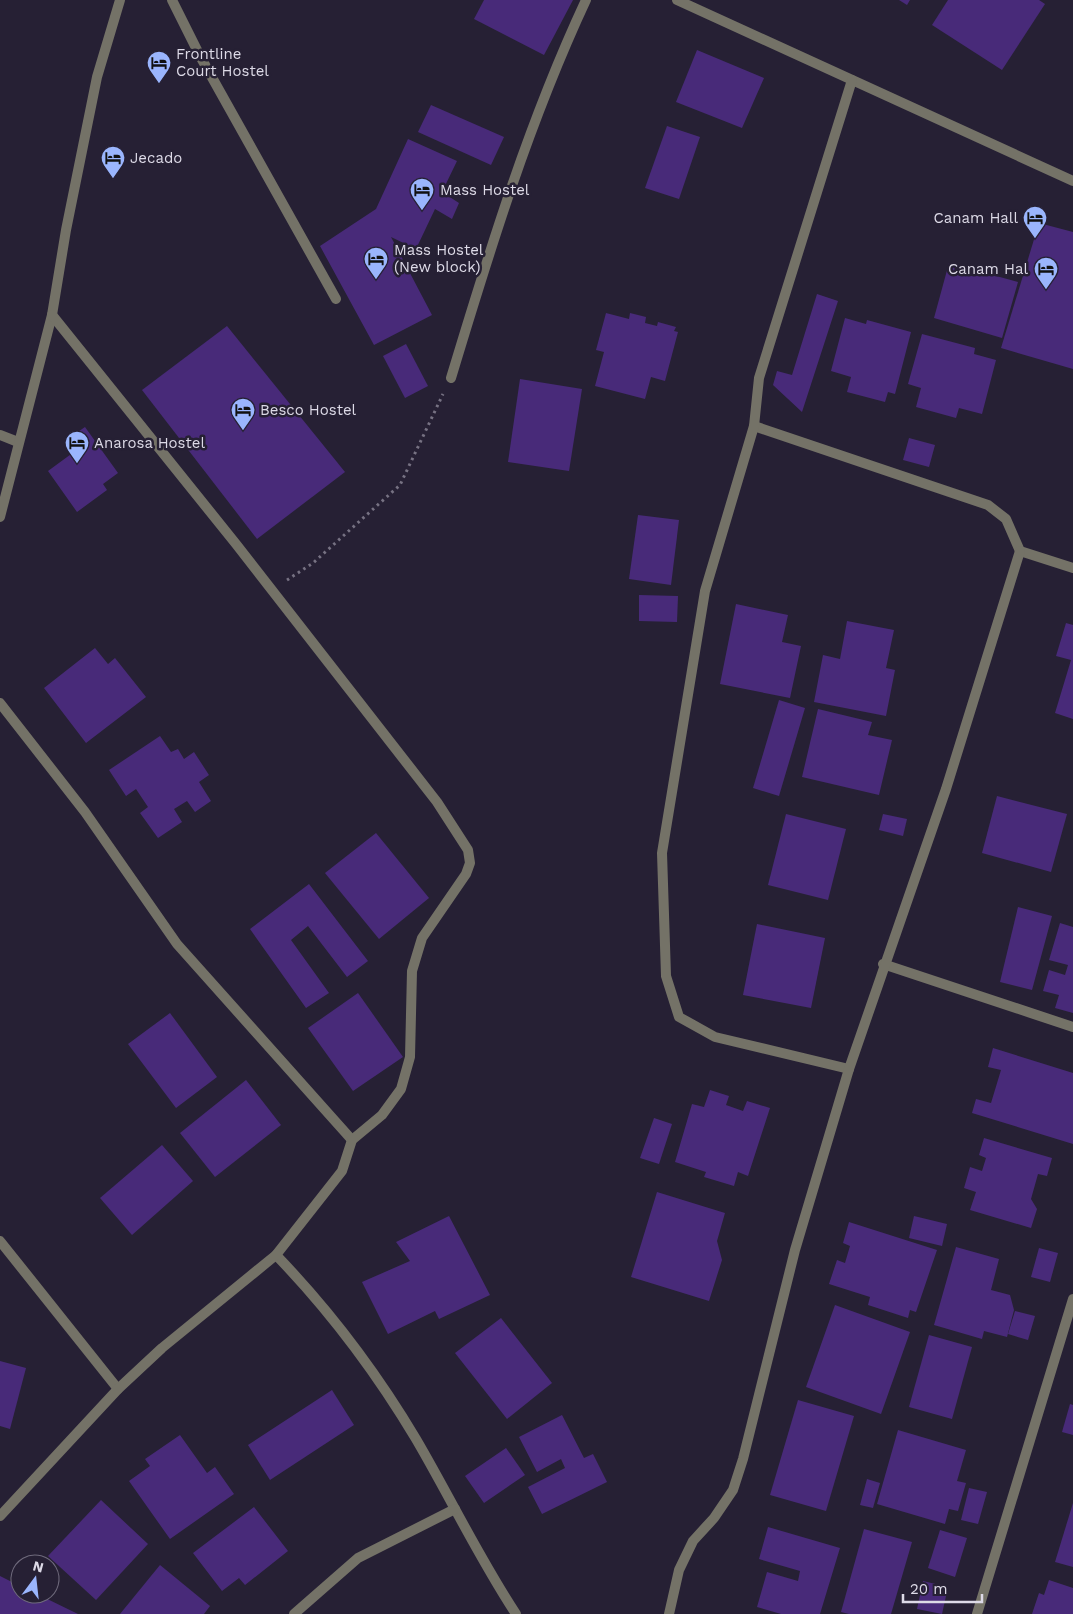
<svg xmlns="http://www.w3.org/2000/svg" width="1073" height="1614" viewBox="0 0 1073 1614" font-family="'Work Sans',sans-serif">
<rect width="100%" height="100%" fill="#262034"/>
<g fill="#482a79">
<polygon points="484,0 573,0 544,55 474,19"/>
<polygon points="899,0 910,0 907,5"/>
<polygon points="948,0 1039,0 1045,4 1002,70 932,25"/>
<polygon points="697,50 764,78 742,128 676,102"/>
<polygon points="431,105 504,137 491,165 418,132"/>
<polygon points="667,126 700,137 679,199 645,188"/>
<polygon points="408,139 457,161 442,192 459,203 452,219 435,209 416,249 391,237 432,315 374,345 320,246 376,209"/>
<polygon points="1039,223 1073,232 1073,369 1001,348"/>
<polygon points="949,263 1018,282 1002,338 934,318"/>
<polygon points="817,294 838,301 802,412 773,385 777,371 792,375"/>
<polygon points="606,313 629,319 630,313 646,317 645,323 657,326 658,322 676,327 674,331 678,332 665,381 651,377 645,399 595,386 604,352 596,350"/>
<polygon points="845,318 866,324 867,320 911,332 895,394 888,392 885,402 847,392 851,377 831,371"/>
<polygon points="227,326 345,472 257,539 142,390"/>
<polygon points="922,334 975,348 974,354 996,360 982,414 959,408 956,418 916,407 921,388 908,384"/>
<polygon points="406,344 428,386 405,398 383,356"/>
<polygon points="520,379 582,389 569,471 508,462"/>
<polygon points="85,427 118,473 103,484 107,490 77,512 48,471 78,449 69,438"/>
<polygon points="909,438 935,445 929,467 903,460"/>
<polygon points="638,515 679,520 671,585 629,579"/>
<polygon points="639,595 678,596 677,622 639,621"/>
<polygon points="736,604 788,615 782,642 801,646 790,698 720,684"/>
<polygon points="847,621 894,630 886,668 895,670 886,716 814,702 823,655 840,659"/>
<polygon points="1066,623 1073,625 1073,719 1055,713 1071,660 1056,656"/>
<polygon points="95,648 108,664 115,658 146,697 86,743 44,688"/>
<polygon points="779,700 805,708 779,796 753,788"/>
<polygon points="818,709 872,722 868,735 892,740 879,795 802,777"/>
<polygon points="160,736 171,752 178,749 184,759 194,752 209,775 199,782 211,801 195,812 187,801 174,809 182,822 158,838 140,813 148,807 136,789 126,796 109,770"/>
<polygon points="997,796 1067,814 1051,872 982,853"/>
<polygon points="786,814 846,829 828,900 768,885"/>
<polygon points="883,814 907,819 903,836 879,830"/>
<polygon points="376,833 429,898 379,939 325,873"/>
<polygon points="309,884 368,961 347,977 308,926 291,940 329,993 306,1008 250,929"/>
<polygon points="1018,907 1052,916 1032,990 1000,982"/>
<polygon points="1060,923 1073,927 1073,1013 1055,1008 1059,995 1043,991 1049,970 1065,975 1068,965 1049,960"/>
<polygon points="757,924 825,938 811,1008 743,995"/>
<polygon points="358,993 403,1057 353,1091 308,1028"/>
<polygon points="170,1013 217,1077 176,1108 128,1044"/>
<polygon points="993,1048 1073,1073 1073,1144 972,1113 976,1099 991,1103 1001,1070 988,1067"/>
<polygon points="246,1080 281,1125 215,1177 180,1133"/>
<polygon points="710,1090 729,1096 726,1105 743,1111 747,1101 770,1108 748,1176 738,1172 734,1186 704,1177 706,1172 675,1162 692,1104 704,1107"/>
<polygon points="654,1118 672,1124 659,1164 640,1158"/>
<polygon points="984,1138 1052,1158 1047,1176 1038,1174 1031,1199 1037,1209 1031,1228 970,1210 976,1192 964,1188 970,1167 982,1171 986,1158 979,1155"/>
<polygon points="162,1145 193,1181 132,1235 100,1198"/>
<polygon points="657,1192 725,1213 717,1241 722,1260 709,1301 631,1277"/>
<polygon points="449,1216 490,1295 439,1319 435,1311 388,1334 362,1282 410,1261 396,1242"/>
<polygon points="914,1216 947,1224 942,1246 909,1238"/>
<polygon points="849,1222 937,1250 916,1312 910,1310 908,1318 868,1305 870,1297 829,1284 837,1260 845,1263 850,1246 843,1243"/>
<polygon points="956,1247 999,1259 991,1290 1010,1295 1014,1310 1007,1337 984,1331 982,1339 934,1325"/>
<polygon points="1039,1248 1058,1253 1050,1282 1031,1277"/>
<polygon points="835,1305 910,1332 881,1414 806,1387"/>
<polygon points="1015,1311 1035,1316 1028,1340 1008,1334"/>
<polygon points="501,1318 552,1383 507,1419 455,1353"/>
<polygon points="929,1335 972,1347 952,1419 909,1407"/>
<polygon points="0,1361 26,1368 10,1429 0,1426"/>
<polygon points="332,1390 354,1425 270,1480 248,1445"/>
<polygon points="798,1400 854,1416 826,1511 770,1495"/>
<polygon points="1070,1404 1073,1405 1073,1435 1062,1432"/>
<polygon points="562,1415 584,1458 593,1454 607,1482 542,1514 528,1487 565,1468 561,1459 537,1472 519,1437"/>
<polygon points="898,1430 966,1450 957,1481 966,1483 958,1511 949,1509 945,1524 877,1504"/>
<polygon points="180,1435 207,1473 215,1467 234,1494 170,1539 129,1481 150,1466 145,1459"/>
<polygon points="506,1448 525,1475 484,1503 465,1476"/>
<polygon points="867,1479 880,1483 873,1508 860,1505"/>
<polygon points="969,1488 987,1492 978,1524 961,1520"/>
<polygon points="101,1500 148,1544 96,1600 48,1556"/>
<polygon points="1073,1503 1073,1567 1055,1562"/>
<polygon points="254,1507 288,1551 245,1585 239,1578 222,1591 193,1553"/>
<polygon points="768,1527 840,1548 820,1614 781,1614 757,1607 767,1572 798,1581 800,1571 759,1559"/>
<polygon points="864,1529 912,1542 891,1614 849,1614 841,1612"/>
<polygon points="940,1530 967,1538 955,1577 928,1568"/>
<polygon points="160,1565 210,1606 204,1614 120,1614"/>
<polygon points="0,1576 20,1586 20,1594 37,1594 78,1614 0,1614"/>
<polygon points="1049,1580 1073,1588 1073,1614 1032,1614 1039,1593 1044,1595"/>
<polygon points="923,1581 948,1587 942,1614 917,1609"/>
</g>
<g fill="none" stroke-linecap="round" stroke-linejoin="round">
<polyline stroke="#777283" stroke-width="3" stroke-dasharray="2.5 4" stroke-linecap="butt" points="287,580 313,563 400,485 443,394"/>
<polyline stroke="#747267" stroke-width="10" points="0,435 18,442"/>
<g stroke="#747267" stroke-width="10">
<polyline points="172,0 200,56 336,299"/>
<polyline points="677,0 1073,181"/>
<path d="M451 378C490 249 529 122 586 0"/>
<polyline points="754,426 988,505 1006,519 1020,551 1073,568"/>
<polyline points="0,517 52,315 66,230 97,77 120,0"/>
<polyline points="0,703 85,812 177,944 352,1140"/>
<polyline points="883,964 1073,1027"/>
<polyline points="849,1069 715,1037 679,1017 666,976 662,853 705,591 754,426 759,378 852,80"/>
<polyline points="0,1241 118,1389"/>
<path d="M276 1255C331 1312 376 1372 416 1439 450 1497 479 1558 516 1614"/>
<polyline points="0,1516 118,1389 162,1348 276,1255 342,1171 352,1140 382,1115 401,1089 410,1057 412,971 422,938 466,874 470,863 468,850 437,802 236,544 52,315"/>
<polyline points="294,1614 358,1558 455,1509"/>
<polyline points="669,1614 679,1570 693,1541 714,1518 733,1490 743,1459 795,1250 849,1069 946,789 1020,551"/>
<polyline points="977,1614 1073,1299"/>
</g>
</g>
<defs>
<symbol id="hotel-pin" viewBox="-11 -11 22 30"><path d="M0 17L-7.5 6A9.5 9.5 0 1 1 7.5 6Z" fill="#9ab5fd" stroke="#262034"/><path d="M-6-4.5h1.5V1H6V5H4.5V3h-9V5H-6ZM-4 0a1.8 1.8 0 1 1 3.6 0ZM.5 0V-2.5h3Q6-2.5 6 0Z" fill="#111"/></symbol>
</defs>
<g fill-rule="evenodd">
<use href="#hotel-pin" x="145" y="49" width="28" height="38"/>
<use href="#hotel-pin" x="99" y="144" width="28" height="38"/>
<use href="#hotel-pin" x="408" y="176" width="28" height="38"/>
<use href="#hotel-pin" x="1021" y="204" width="28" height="38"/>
<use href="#hotel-pin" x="362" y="245" width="28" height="38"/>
<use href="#hotel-pin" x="1032" y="255" width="28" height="38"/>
<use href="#hotel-pin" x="229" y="396" width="28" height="38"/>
<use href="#hotel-pin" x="63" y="429" width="28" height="38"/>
</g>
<g text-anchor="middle" stroke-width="5" stroke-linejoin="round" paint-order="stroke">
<g font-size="15" fill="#dddae7" stroke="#262034" text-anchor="start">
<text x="176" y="59">Frontline<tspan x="176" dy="17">Court Hostel</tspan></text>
<text x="130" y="163">Jecado</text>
<text x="440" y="195">Mass Hostel</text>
<text x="1018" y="223" text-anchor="end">Canam Hall</text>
<text x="394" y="255">Mass Hostel<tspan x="394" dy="17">(New block)</tspan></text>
<text x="1028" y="274" text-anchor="end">Canam Hal</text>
<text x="260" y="415">Besco Hostel</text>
<text x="94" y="448">Anarosa Hostel</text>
</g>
</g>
<g transform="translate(35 1579) rotate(15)"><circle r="24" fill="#262034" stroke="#6f6a7c"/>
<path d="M0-4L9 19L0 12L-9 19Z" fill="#9ab5fd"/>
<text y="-8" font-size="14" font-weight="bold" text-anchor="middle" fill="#dddae7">N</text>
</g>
<path d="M903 1594v8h79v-8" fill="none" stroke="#dddae7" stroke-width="2.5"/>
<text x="910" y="1594" font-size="15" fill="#dddae7" stroke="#262034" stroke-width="4" paint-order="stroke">20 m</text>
</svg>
